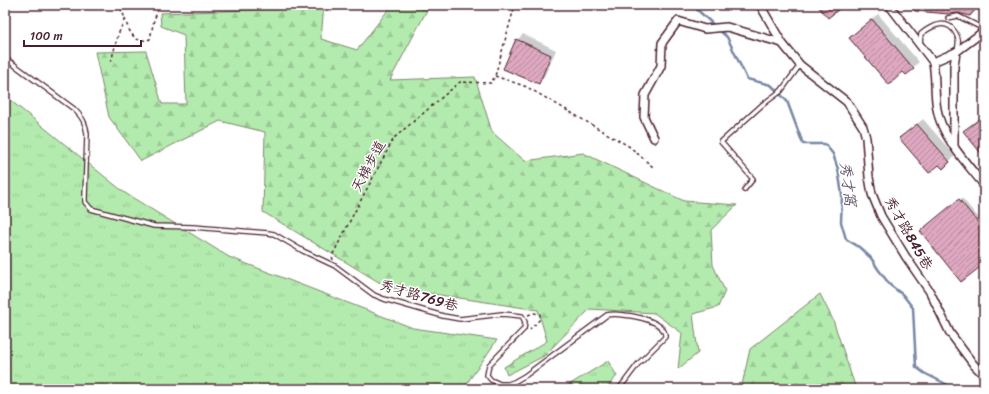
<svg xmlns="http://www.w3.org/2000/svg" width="989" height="394" viewBox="0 0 989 394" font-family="Sriracha,'LXGW WenKai TC',sans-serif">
<defs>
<pattern id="grass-tufts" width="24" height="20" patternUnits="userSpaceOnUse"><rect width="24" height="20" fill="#b3ebae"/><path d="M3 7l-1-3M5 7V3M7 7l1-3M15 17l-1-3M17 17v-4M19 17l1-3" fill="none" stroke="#9bc996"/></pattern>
<pattern id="forest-firs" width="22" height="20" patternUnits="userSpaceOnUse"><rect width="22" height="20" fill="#b3ebae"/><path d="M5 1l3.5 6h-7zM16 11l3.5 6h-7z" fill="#9bc996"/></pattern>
<pattern id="building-hatch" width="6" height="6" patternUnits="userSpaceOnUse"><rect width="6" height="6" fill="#dea8c0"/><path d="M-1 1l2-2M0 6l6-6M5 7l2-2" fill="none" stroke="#b6889c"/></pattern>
</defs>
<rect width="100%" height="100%" fill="#fff"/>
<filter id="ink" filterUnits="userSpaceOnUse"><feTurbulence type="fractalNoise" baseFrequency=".025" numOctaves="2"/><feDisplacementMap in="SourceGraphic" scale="8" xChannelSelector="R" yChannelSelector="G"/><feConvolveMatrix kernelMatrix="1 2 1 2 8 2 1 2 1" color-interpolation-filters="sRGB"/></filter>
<g filter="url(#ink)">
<g fill="url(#grass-tufts)" stroke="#7e856c">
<polygon points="5,96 125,193 229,257 413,328 497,340 463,389 5,389"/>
<polygon points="608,361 617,376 605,389 562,389"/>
</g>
<g fill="url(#forest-firs)" stroke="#7e856c">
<polygon points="279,5 324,5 321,39 357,50 392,5 403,5 427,10 390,80 475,77 492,132 525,161 583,153 684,201 737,205 711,230 713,265 725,291 718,307 693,314 698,353 678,369 682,333 654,313 590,309 544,356 507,375 504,367 547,341 538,310 387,287 263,212 265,132 220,121 141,161 109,117 95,52 146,51 162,104 186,104 184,35 161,26 160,13 277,9"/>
<polygon points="820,294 833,320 856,389 736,389 742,385 750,349"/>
</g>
<g fill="#0003">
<polygon points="847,5 852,5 849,8"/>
<polygon points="912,5 980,5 970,15 958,12"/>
<polygon points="878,14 919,62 906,74 856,32"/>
<polygon points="523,34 556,50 544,77 538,83 517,40"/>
<polygon points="984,115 984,155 964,131 973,123"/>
<polygon points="923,119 955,156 943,167 900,138"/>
<polygon points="962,198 984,224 984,262 924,229"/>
</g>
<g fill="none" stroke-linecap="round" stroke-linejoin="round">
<g stroke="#7887a5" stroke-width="2.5">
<polyline points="692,5 715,26"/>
<polyline points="719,30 727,37 747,79 771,85 787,101 803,144 825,144 833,154 838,169 842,195 841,222 846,239 859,247 871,258 878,269 890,285 903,295 913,308 916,367 924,373 950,386 951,389"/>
</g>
</g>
<g fill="url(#building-hatch)" stroke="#4a1f2b">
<polygon points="817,5 844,5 828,18"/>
<polygon points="911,5 976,5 976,9 970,16 958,13 949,14 915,11"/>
<polygon points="872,19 914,69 906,75 903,72 889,85 849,38"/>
<polygon points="516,39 551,55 539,84 503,69"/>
<polygon points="984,116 984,157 963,131"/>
<polygon points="917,124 950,162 943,169 939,165 929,173 899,138"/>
<polygon points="959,199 984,230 984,264 961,282 920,231"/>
</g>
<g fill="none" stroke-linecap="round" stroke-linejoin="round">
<defs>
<g id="service">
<polyline points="948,18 958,16 984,29"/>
<path d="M920 44 921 34C931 26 946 18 955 32 959 38 959 43 957 51"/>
<path d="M5 58 74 109C82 117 86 123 87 134L85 197V202L91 209 154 226 193 227 268 233 274 234 303 251 335 266 374 295 384 299 443 316 460 319 502 314 522 316 525 322 524 329 489 365 487 375 491 380 500 384H508L514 382 526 375 607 315C620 312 667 319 665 337L638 364 619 389"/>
<polyline points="744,190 753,179 721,142 762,105 781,91 800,65"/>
</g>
<g id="minor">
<polyline points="760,5 782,43 800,65 847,102 863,127 866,138 869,177 872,194 881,216 906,257 930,292 950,333 974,365 984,375"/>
<path d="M889 5 933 62C936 78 934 93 937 109 941 136 967 164 984 185"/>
<polyline points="933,62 956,52 984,31"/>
<polyline points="654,138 644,117 645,95 661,66 662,43 678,21 705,29 727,27 782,43"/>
<polyline points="954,146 954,66 956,52"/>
</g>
</defs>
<use href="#service" stroke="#4a1f2b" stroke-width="6"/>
<use href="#minor" stroke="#4a1f2b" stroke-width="10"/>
<g stroke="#4a1f2b" stroke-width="1.5" stroke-dasharray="3 3" stroke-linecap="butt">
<path d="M125 18C128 30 134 45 150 39L154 20 160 5"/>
<polyline points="111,62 118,35 125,18 119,5"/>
<polyline points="495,76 527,87 630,147 653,167"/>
<polyline points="333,260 332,256 353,215 394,138 460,82 491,83 495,76 515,5"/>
<polyline points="528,315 534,313 540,314 540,319 530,330"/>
</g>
<use href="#service" stroke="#fff" stroke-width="3.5"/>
<use href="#minor" stroke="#fff" stroke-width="7"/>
</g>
</g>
<g text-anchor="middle" stroke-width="3" stroke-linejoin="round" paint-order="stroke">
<g font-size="14" fill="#4a1f2b" stroke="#fff">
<text transform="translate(368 166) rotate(-62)" y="5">天梯步道</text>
<text transform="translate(909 233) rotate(60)" y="5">秀才路845巷</text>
<text transform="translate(419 295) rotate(16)" y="5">秀才路769巷</text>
</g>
<g font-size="15" font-style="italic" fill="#615368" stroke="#fff">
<text transform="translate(848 184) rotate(83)" y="5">秀才窩</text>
</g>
</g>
<rect width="989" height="394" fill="none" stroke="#fff" stroke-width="20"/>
<rect x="10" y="10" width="969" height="374" fill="none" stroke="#4a1f2b" stroke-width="1.5" filter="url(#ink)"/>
<path d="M24 40v6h117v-6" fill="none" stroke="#4a1f2b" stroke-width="2"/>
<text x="30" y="40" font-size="12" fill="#4a1f2b" stroke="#ffffff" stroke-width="3" paint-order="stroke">100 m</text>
</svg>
